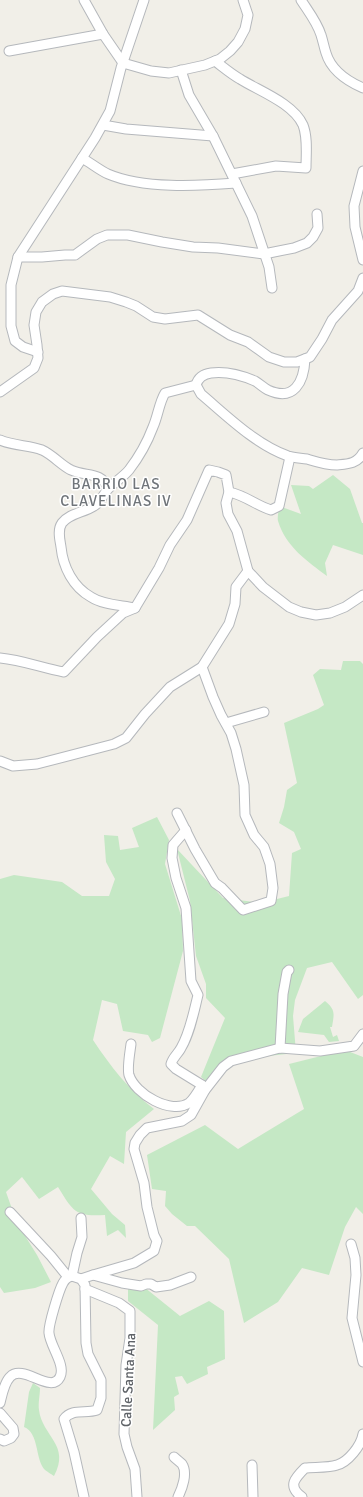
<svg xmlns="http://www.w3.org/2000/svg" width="363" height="1497" viewBox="0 0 363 1497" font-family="Signika,sans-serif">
<rect width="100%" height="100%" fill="#f1efe8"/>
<g fill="#c5e8c5">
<path d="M333 475 350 489 362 523H363V555L333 545 325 563 327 576C307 561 286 547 278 521 277 517 279 511 279 506L301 514 291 485 309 486 313 489Z"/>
<polygon points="343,661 360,661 363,664 363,995 358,999 332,962 307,968 295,1000 293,1016 296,1053 230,1060 210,1085 201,1077 225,1018 206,998 206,984 196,956 190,901 177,849 223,898 261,903 289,896 292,853 301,849 294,832 279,823 284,807 287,790 297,783 284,723 318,709 324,705 313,675 320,669 341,670"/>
<path d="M157 817 169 840 165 864 182 919 183 951 160 1038 152 1042 148 1035 123 1031 117 1004 102 1000 93 1040C111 1067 128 1089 154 1109L126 1132 124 1164 110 1156 91 1189 112 1214 125 1225 126 1238 118 1230 107 1236 105 1215C75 1217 73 1211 58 1187L39 1199 22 1177 6 1192 17 1223 37 1255 51 1282 35 1288 4 1293 0 1287V879L14 875 62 882 82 896H109L115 879 106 862 104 835 118 836 120 850 139 847 132 828Z"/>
<path d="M325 1001C336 1010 334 1014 332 1027H330L333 1037 337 1035 339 1041 329 1042 324 1035 298 1032 303 1019Z"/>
<polygon points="345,1050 363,1057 363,1214 356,1207 345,1227 329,1275 302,1268 278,1302 244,1323 229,1259 195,1226 187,1226 172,1214 165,1206 166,1191 152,1189 147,1155 205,1125 238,1149 304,1109 289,1064"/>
<polygon points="128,1287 144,1287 180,1316 209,1301 224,1311 225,1359 207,1367 208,1374 187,1384 182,1376 175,1377 179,1394 174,1397 175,1410 153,1430 158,1325 128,1301"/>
<path d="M33 1383 40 1388C40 1395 38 1403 39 1410 42 1436 71 1445 54 1476 51 1474 46 1471 44 1469 35 1457 39 1433 24 1427L29 1392Z"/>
</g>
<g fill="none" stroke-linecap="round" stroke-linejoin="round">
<defs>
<g id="street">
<polyline points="84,0 103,34 123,63 151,71 169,73 205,65 220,59 230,51 238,42 245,29 248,15 243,0"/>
<path d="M301 0C308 11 317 22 321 35 323 41 324 47 326 53 331 70 347 81 363 88"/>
<polyline points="9,51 103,34"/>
<path d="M215 61C223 67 231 74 240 79 259 91 293 103 303 125 308 138 306 154 306 168L276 166 232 174"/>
<polyline points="181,70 189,95 213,136 252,216 269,267 272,288"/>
<polyline points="103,125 126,129 213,136"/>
<path d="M82 158C91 163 99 170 108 174 143 189 198 186 236 183"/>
<polyline points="363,171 354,206 355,227 363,260"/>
<polyline points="18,257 42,257 65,255 75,255 97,239 107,235 128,235 162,242 193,247 218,248 264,254 294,248 307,243 313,237 318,228 317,214"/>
<polyline points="38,352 23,347 15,341 11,326 11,285 18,257 95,138 110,111 121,68 144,0"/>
<path d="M196 385 201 394C227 416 255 444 288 456 294 458 301 458 307 459 317 462 326 465 337 465 348 464 357 464 363 453"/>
<path d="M196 385C198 378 203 374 211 373 226 371 241 375 255 381 260 384 264 388 268 390 294 402 304 382 305 359"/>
<polyline points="0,392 34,368 38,358 37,345 34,325 36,312 42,302 53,294 62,291 110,297 126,302 136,306 153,317 165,319 198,315 230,335 248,342 269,357 284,362 297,362 310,357 322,339 332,320 358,291 363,278"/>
<path d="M0 440C14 446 29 445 42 450 53 455 61 465 71 470 86 477 101 471 108 488"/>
<path d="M229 492C247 496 255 505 271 510L279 506 290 457"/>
<path d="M135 608C121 605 103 605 91 597 73 587 63 567 61 547 60 540 57 530 62 523 70 513 83 513 94 506 103 501 103 493 109 488 116 481 123 477 129 470 139 457 147 443 153 427 158 416 159 403 165 393L196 385"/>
<path d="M0 658C22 660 42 668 64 672L97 637 123 613 135 608 159 568 170 545 187 520 209 470 218 472 226 475 229 492 226 503 228 514 237 531 248 571 263 587 289 607 301 612 316 615 330 613 345 607 363 595"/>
<polyline points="226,723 264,712"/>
<polyline points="0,761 13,766 37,764 114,744 126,738 145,714 170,687 202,667 229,624 235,604 236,587 248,571"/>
<polyline points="177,813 195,849 215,883 222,888 243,910 271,901 273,888 270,864 264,847 254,835 245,815 244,785 236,749 231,733 221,715 213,697 202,667"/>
<path d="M186 830 173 845 172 858 176 878 186 908 191 981 198 995C194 1011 190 1033 181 1048 178 1054 173 1057 171 1064L176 1069 202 1085 205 1090"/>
<path d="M131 1044C130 1052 127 1068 129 1075 135 1094 171 1115 189 1103 194 1099 199 1090 202 1085"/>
<polyline points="280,1048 283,994 287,972 289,970"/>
<polyline points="10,1212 51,1256 68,1277"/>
<polyline points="351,1244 355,1258 356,1275 352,1318 363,1362"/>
<polyline points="93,1275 122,1283 141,1286 146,1284 151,1284 156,1287 170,1285 191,1277"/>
<path d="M72 1276 81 1279 85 1285 86 1343 88 1354 101 1380V1398L97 1410C86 1414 72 1408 64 1419L74 1452 84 1497"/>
<polyline points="81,1279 93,1275 134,1263 154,1251 157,1241 154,1235 147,1207 144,1183 134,1149 135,1143 140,1135 147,1128 182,1121 191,1115 205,1090 223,1067 231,1061 280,1048 320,1051 354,1046 363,1034"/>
<polyline points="85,1289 119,1303 130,1311 130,1338 126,1365 124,1434 127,1447 135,1469 137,1497"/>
<path d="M0 1403C2 1395 4 1383 10 1377 23 1363 51 1395 60 1377 66 1365 50 1346 49 1333 48 1326 59 1290 63 1283 65 1279 68 1277 72 1276L77 1253 82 1237 81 1218"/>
<polyline points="0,1413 13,1428 14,1434 11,1438 4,1441 0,1439"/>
<path d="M174 1457C176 1459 180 1462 182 1464 188 1473 182 1489 178 1497"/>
<polyline points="252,1465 253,1497"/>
<path d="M302 1497C287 1486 295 1478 305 1468 314 1467 329 1468 337 1465 348 1462 361 1446 363 1434"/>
</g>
</defs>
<use href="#street" stroke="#b5b8bc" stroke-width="11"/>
<use href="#street" stroke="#fff" stroke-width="9"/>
</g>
<g text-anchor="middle" stroke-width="3" stroke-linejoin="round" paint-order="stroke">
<g font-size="14" fill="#5f6368" stroke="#fff">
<text transform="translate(128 1380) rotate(-87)" y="5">Calle Santa Ana</text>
</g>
<g font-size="15" letter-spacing="1" fill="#70757a" stroke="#fff">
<text x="116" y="489">BARRIO LAS<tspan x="116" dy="17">CLAVELINAS IV</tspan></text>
</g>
</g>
</svg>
